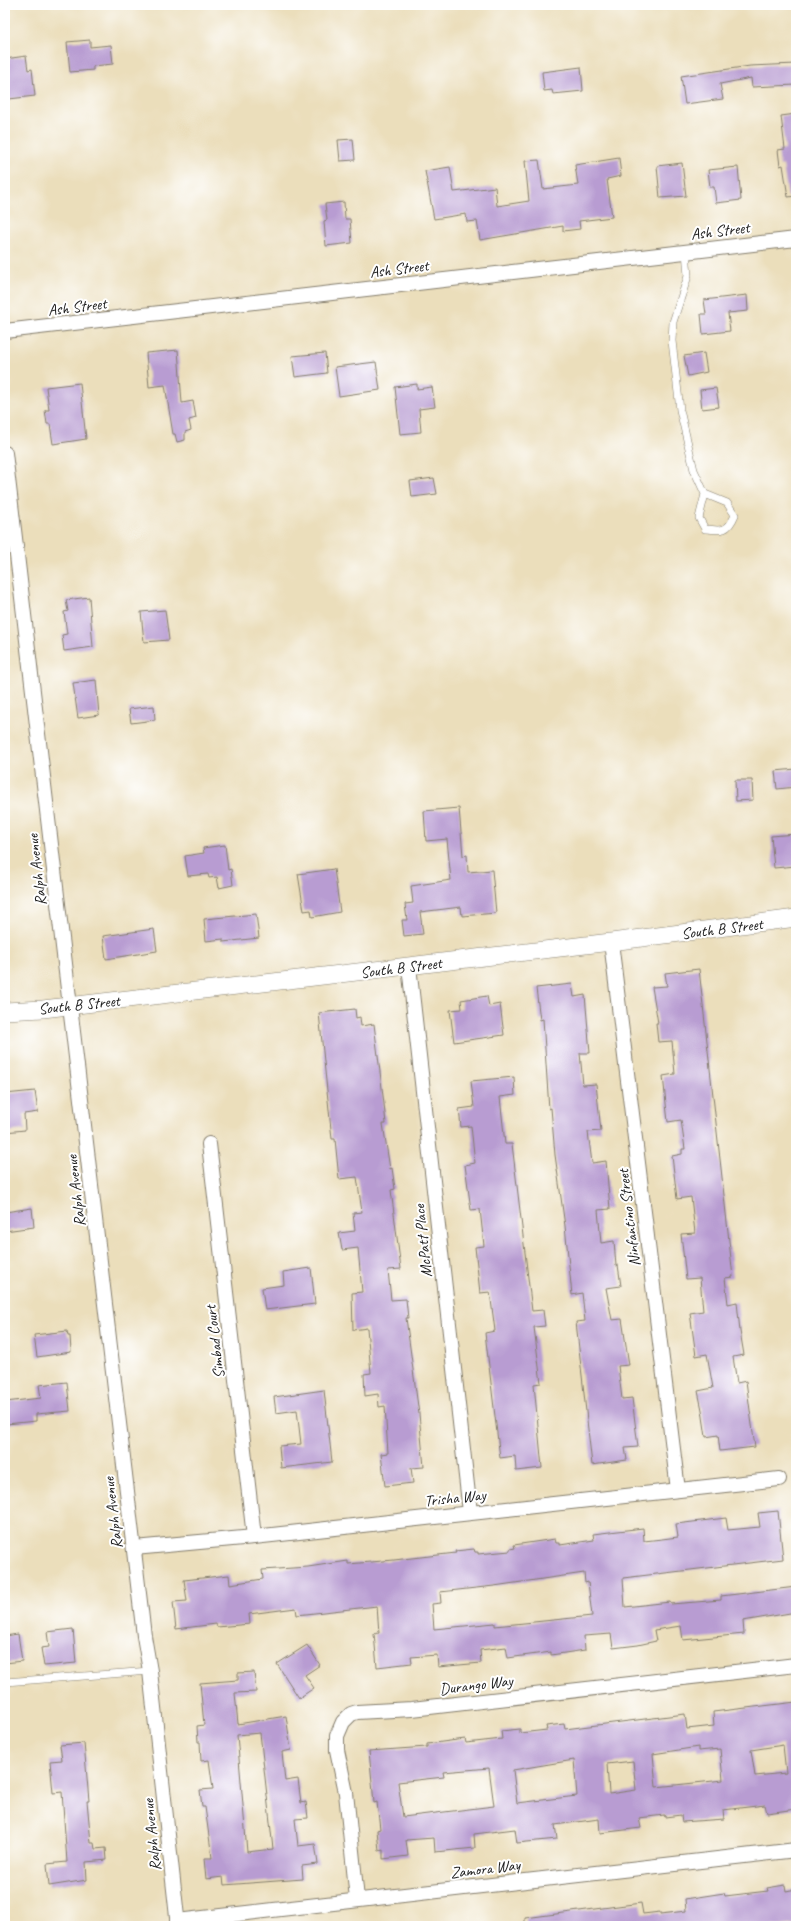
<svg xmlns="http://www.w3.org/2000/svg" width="801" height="1931" viewBox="0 0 801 1931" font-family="Caveat,sans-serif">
<rect width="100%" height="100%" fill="#fff"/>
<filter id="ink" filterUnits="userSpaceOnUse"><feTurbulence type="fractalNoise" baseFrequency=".025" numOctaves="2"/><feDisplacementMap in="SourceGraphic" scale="8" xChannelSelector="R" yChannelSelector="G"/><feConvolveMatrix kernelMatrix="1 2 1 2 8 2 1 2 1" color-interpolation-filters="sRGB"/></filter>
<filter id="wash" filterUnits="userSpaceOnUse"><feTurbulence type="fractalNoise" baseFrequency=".012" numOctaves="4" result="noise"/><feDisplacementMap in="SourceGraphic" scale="16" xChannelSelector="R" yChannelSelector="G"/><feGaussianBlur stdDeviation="0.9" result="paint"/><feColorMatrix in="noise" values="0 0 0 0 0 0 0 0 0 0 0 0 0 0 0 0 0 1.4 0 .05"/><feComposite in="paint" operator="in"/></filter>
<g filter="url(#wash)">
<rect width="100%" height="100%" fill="#ebdebb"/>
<g id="blocks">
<g fill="#b89cd2" fill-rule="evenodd">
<polygon points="90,40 90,47 111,45 113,64 93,66 93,70 70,72 67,42"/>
<polygon points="26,56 28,70 32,69 35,96 9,99 7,83 5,83 5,59"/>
<polygon points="796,64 796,85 752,87 751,78 720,84 723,99 685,104 681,76 750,66"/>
<polygon points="581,67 583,91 553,94 552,90 544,91 542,72"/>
<polygon points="796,114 796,196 788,197 783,165 780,166 778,150 785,149 781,116"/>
<polygon points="353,139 355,160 340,161 338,140"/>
<polygon points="619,158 621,176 607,179 612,217 579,221 580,229 563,231 563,226 480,240 477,221 467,222 466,214 434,219 425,171 450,167 454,192 495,187 497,206 529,201 525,161 539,160 543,189 578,185 575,165"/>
<polygon points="682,163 686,196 660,198 657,166"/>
<polygon points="738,167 741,200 716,203 714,187 710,187 708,170"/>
<polygon points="344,202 345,219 350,219 352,243 326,246 324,221 327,220 325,204"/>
<polygon points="747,295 748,311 728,313 730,331 703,334 701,314 706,314 704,300"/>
<polygon points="178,350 182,403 193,401 196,418 189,420 191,430 185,432 185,440 177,442 175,434 173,434 165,385 149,387 146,353"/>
<polygon points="325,353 327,373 295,377 292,356"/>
<polygon points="704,353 707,372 688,376 684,356"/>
<polygon points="376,362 380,390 339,396 335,367"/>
<polygon points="80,383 86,439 53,444 50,424 47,424 45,410 49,410 46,387"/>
<polygon points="417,384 417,389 432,387 435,407 419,409 421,432 400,434 395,387"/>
<polygon points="716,388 719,407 702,409 700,390"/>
<polygon points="434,478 437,494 412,497 410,481"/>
<polygon points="89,597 93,647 64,651 62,635 67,634 64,612 68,611 66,600"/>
<polygon points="165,610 169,640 144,642 141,612"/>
<polygon points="96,680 99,715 78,718 73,683"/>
<polygon points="154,706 155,720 131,723 129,709"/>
<polygon points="796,769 796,787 777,789 775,771"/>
<polygon points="735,780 752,780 753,800 736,801"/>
<polygon points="459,808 463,856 467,855 468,872 492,870 496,913 462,916 461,907 420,912 423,934 404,936 402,920 407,920 405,904 413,903 411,886 451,880 447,839 426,841 424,811"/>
<polygon points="796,834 796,866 774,868 771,836"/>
<polygon points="225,845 228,870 231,869 233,885 219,888 217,877 209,878 208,874 188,876 185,856 204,853 203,848"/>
<polygon points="334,869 340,912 312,917 311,910 304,911 298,874"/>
<polygon points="256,914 259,938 223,942 223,939 206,941 204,919"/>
<polygon points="154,929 157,951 106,959 103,936"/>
<polygon points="699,969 733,1277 725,1278 728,1304 737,1302 740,1331 744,1355 733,1357 737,1383 746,1381 755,1447 720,1451 718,1435 706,1437 702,1410 698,1391 713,1388 707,1354 696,1356 690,1313 703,1311 700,1278 686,1279 681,1234 695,1233 691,1197 677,1199 672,1156 682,1154 682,1149 685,1149 681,1120 668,1122 663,1076 675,1074 672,1041 658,1042 656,1023 658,1023 652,987 667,986 665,973"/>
<polygon points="572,984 574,997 585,995 590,1053 580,1053 583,1085 596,1084 601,1131 588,1132 592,1163 606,1161 610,1209 598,1210 601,1243 614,1241 616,1266 618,1265 621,1286 606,1288 612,1320 622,1319 629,1365 618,1366 622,1399 632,1398 638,1447 625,1448 627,1460 592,1465 576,1322 585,1321 582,1293 572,1295 565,1226 555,1155 551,1108 549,1109 543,1019 540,1020 536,988"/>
<polygon points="487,996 489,1006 500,1004 504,1035 454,1042 450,1010 462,1009 461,1000"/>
<polygon points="355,1009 356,1018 360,1017 361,1026 374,1024 384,1104 386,1124 383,1124 390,1169 392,1168 395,1189 391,1190 401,1269 388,1270 391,1300 406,1299 408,1318 406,1318 419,1414 424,1467 411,1468 413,1483 385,1486 381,1454 388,1453 385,1406 379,1407 378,1394 365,1396 364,1374 371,1373 367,1328 353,1330 352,1293 362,1292 358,1248 342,1250 339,1233 355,1231 353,1213 362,1212 357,1177 339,1179 335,1139 332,1139 319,1013"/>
<polygon points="514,1077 515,1095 500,1097 505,1144 512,1144 532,1311 543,1310 545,1326 534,1327 541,1383 534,1384 542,1468 516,1471 515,1456 500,1458 485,1333 495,1331 490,1292 480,1293 475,1247 484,1246 480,1209 471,1210 465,1165 475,1163 471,1126 461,1127 459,1109 474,1107 471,1081"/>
<polygon points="35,1091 38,1112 24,1114 25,1130 5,1132 5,1094"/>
<polygon points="32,1208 34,1227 5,1231 5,1212"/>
<polygon points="311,1268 315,1304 265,1310 262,1288 284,1285 283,1272"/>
<polygon points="67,1331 68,1336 70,1336 71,1352 37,1357 34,1335"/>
<polygon points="67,1382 70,1411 36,1414 36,1421 6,1424 5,1402 41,1398 39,1385"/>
<polygon points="324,1390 332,1462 281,1468 279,1446 301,1444 297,1410 276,1413 274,1397"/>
<path d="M778 1511 783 1559 623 1578 625 1607 670 1602 671 1604 721 1600V1596L796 1587V1612L743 1621 744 1634 683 1640 681 1626 654 1630 656 1641 638 1645 613 1648 611 1634 584 1636 585 1650 551 1655V1652L508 1658 506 1647 480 1650 481 1663 438 1667 437 1655 411 1657 412 1663 377 1667 374 1634 379 1633 377 1606 297 1615 296 1608 249 1614 250 1624 217 1627 216 1624 176 1629 173 1602 187 1601 184 1580 229 1575 230 1584 263 1579 262 1570 308 1567 348 1561V1564L394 1560 456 1553 455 1551 474 1549 475 1552H478V1554L510 1551V1549L515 1548 514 1545 555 1539 556 1543H560V1545L594 1540 593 1534 643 1528 644 1541 662 1539 678 1537 676 1524 726 1518 728 1530 760 1527 758 1513ZM584 1573 585 1583 588 1582 592 1616 495 1626V1623L434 1629 432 1604 441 1603 440 1592 494 1586Z"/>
<polygon points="73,1629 76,1663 44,1666 41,1648 49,1647 47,1632"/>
<polygon points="18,1634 22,1661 5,1663 5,1636"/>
<polygon points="307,1645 320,1665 305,1675 314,1688 299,1698 277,1664"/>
<path d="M254 1672 256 1692 235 1693 238 1724 286 1716 291 1750 282 1752 285 1781 298 1779 301 1803 306 1802 308 1818 295 1819 298 1846 315 1844 318 1864 302 1866 303 1879 224 1885 223 1877 206 1879 204 1858H212L205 1807H202L200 1790 213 1789 209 1760 201 1761 200 1742H198L197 1726 204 1725 200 1683 238 1680V1673ZM260 1733 273 1849 247 1852 237 1735Z"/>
<path d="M796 1702V1809L767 1813 765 1805 723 1810 724 1819 682 1822 681 1815 665 1817 664 1815 639 1818 641 1828 600 1833 599 1819 555 1825 557 1839 517 1843 515 1829 474 1834 475 1848 435 1852 434 1838 406 1840 408 1856 383 1859V1850L379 1851 377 1830 380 1829 377 1802 374 1803 369 1751 427 1747V1744L465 1739 466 1743 502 1739 501 1731 520 1729V1733L547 1730 546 1726 564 1724 565 1729 685 1714 687 1729 714 1726 713 1712ZM783 1745 786 1773 755 1776 751 1750ZM698 1747V1751L720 1749 723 1780 656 1787 653 1754ZM574 1760 577 1796 517 1803 513 1770ZM633 1761 636 1790 609 1794 607 1764ZM489 1768 494 1806 403 1817 398 1782 444 1777 443 1772Z"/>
<polygon points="84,1743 89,1801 87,1801 91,1843 94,1843 95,1849 106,1848 107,1860 86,1862 87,1880 49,1886 47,1864 67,1862 62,1792 53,1793 50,1761 62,1760 60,1745"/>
<polygon points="785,1885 786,1891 796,1889 796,1924 782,1926 525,1926 525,1918 641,1903 643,1914 660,1912 660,1914 686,1911 685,1899 724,1893 725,1896 768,1891 767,1888"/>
</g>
</g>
</g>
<g filter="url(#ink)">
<use href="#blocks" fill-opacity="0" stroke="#847d6c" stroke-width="1"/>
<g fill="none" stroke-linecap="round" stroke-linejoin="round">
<defs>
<g id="service">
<path d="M686 251 688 276 673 322 672 341 680 410 694 470 705 494 727 503 735 515C728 532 722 531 705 529L699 518 705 494"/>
<polyline points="5,1682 150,1671"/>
</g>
<g id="minor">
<polyline points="5,331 796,239"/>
<polyline points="5,453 144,1636 150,1671 178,1926"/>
<polyline points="611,942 678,1490"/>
<polyline points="409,966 470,1512"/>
<polyline points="209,1144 254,1537"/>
<polyline points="134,1548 254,1537 779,1479"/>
<polyline points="357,1899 346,1793 337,1750 337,1736 343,1722 351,1714 357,1712 412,1709 796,1665"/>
<polyline points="177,1921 796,1850"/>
</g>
<polyline id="tertiary" points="5,1011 43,1009 611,942 796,918"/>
</defs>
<use href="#service" stroke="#847d6c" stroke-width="8"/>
<use href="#minor" stroke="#847d6c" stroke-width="16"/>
<use href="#tertiary" stroke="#847d6c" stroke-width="18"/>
<use href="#service" stroke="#fff" stroke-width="7"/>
<use href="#minor" stroke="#fff" stroke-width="14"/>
<use href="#tertiary" stroke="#fff" stroke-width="17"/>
</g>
</g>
<g text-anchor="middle" stroke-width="4" stroke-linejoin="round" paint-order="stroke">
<g font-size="16" fill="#1c1c1c" stroke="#fff">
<text transform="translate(720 230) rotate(-7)" y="6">Ash Street</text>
<text transform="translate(399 268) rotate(-7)" y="6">Ash Street</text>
<text transform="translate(77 306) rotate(-7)" y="6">Ash Street</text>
<text transform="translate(36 870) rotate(-97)" y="6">Ralph Avenue</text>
<text transform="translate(722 928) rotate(-7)" y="6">South B Street</text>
<text transform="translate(401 967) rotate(-7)" y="6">South B Street</text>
<text transform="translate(79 1004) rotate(-6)" y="6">South B Street</text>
<text transform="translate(75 1191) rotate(-97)" y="6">Ralph Avenue</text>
<text transform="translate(628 1218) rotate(-97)" y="6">Ninfantino Street</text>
<text transform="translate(422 1241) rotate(-96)" y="6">McPatt Place</text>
<text transform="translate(214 1342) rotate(-97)" y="6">Simbad Court</text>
<text transform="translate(455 1497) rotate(-6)" y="6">Trisha Way</text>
<text transform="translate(112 1513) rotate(-97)" y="6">Ralph Avenue</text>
<text transform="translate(476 1684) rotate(-7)" y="6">Durango Way</text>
<text transform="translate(151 1835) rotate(-96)" y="6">Ralph Avenue</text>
<text transform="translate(485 1868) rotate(-7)" y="6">Zamora Way</text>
</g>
</g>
<rect width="801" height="1931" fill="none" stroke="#fff" stroke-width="20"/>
</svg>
